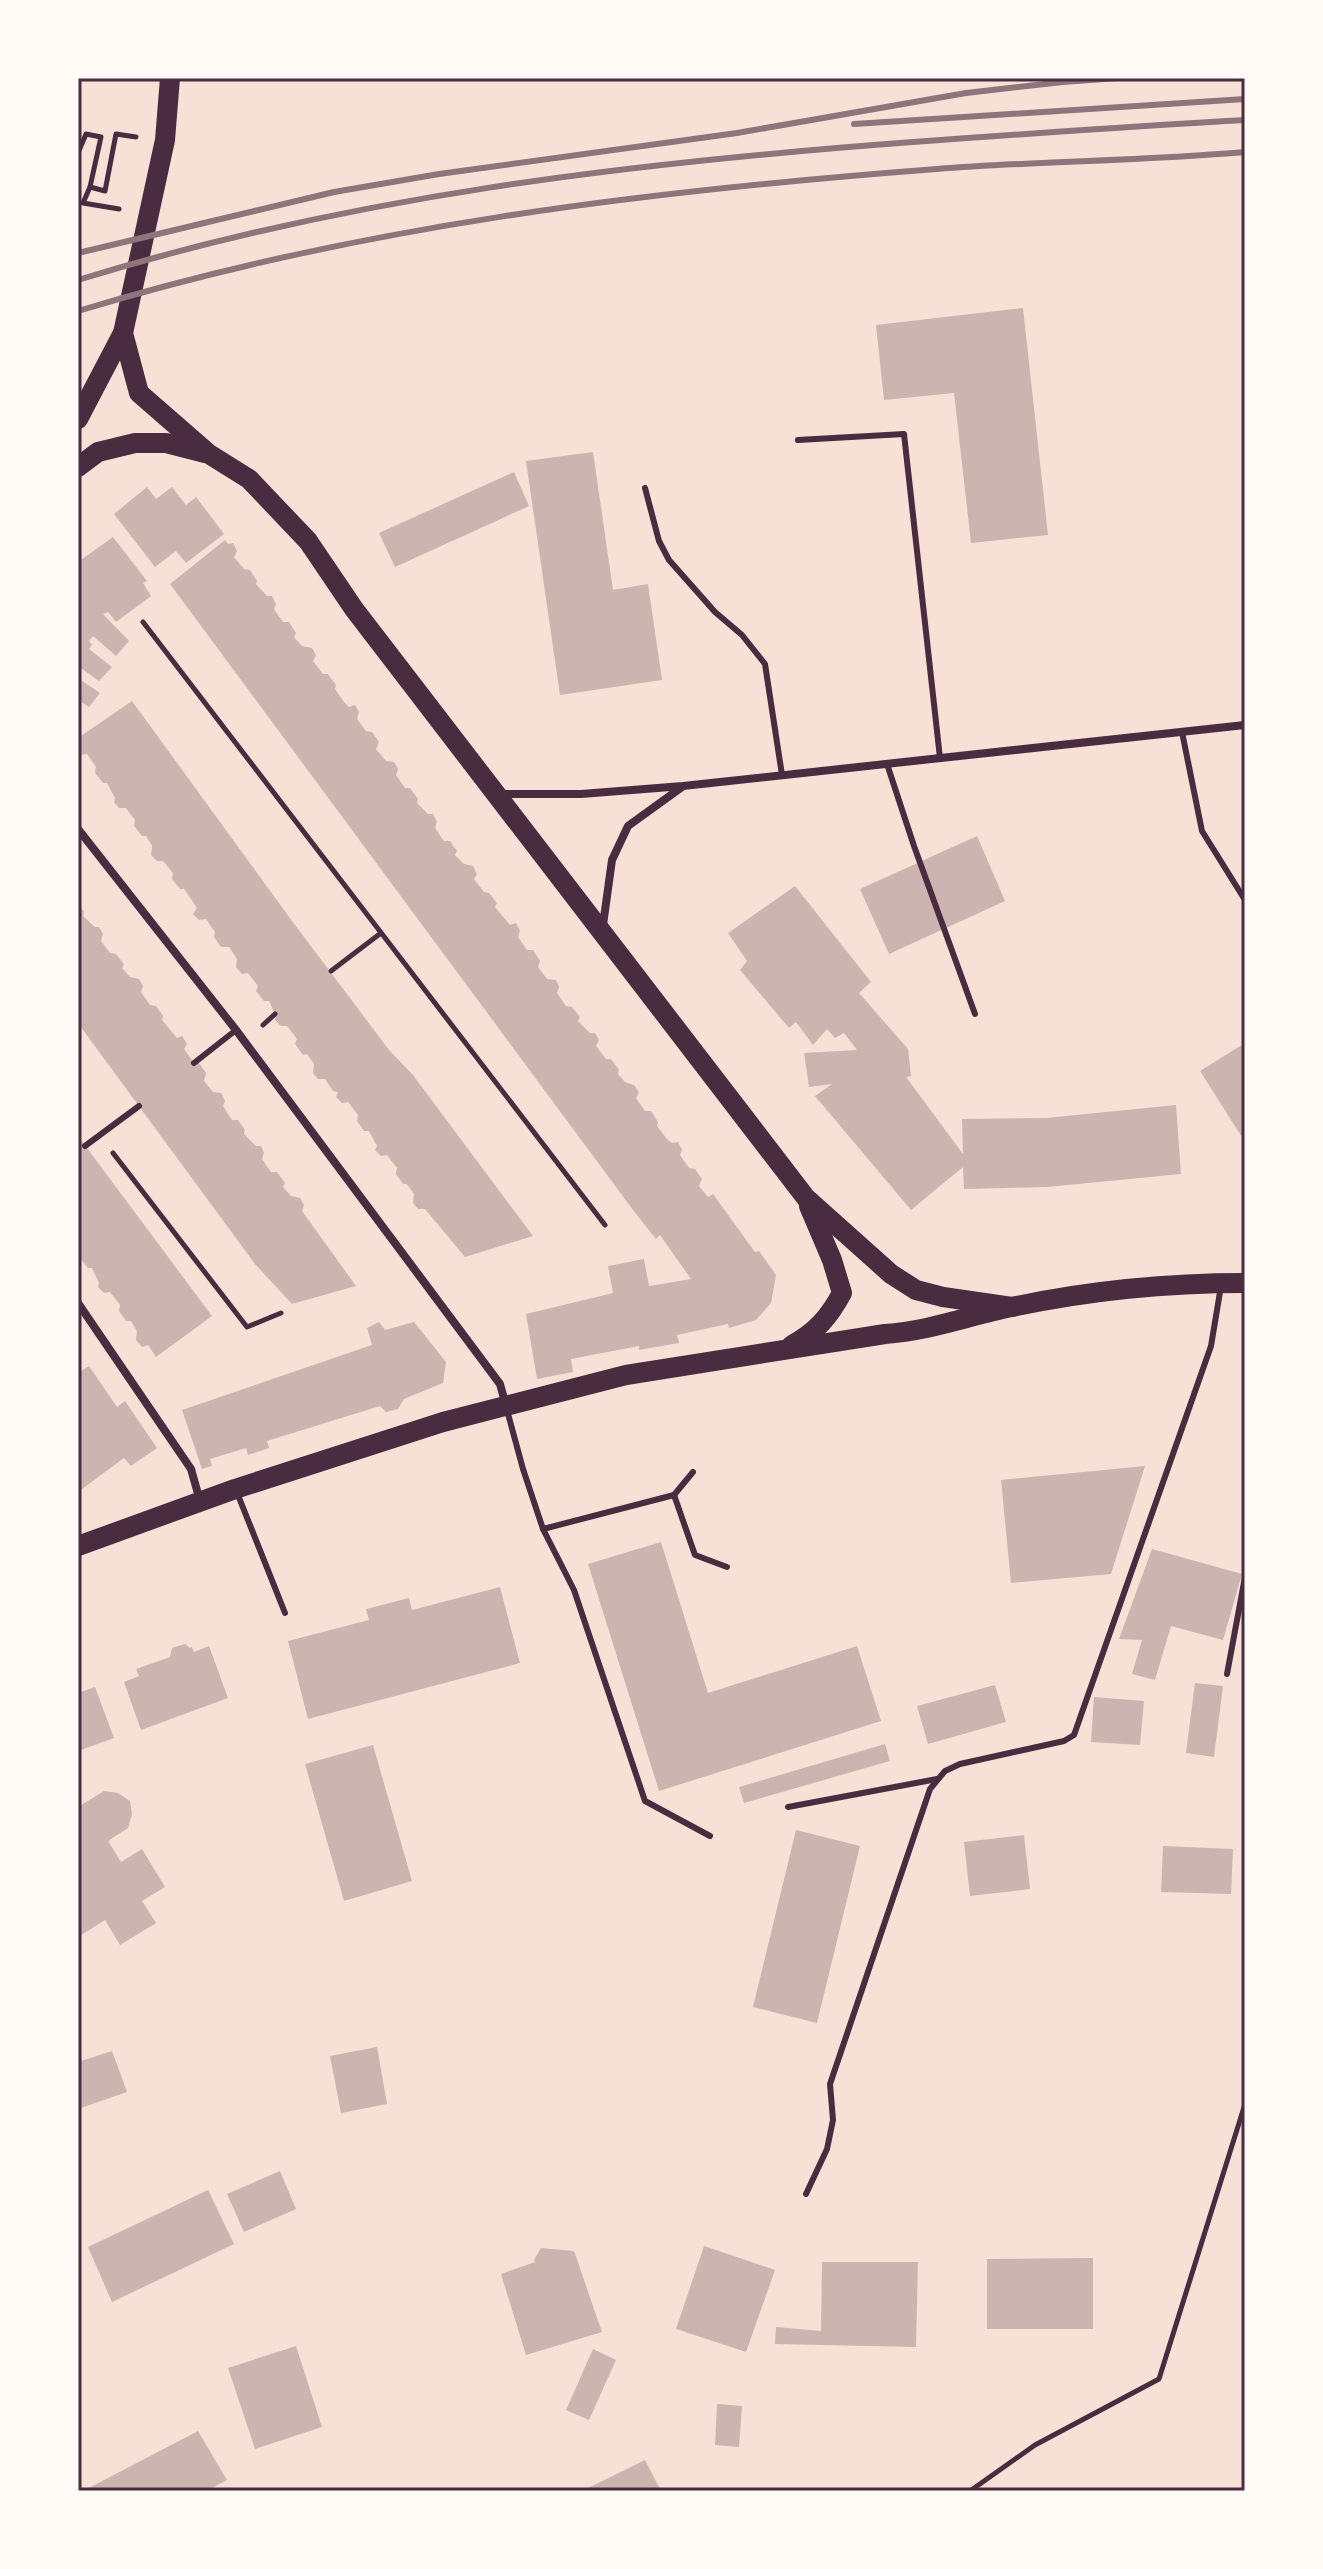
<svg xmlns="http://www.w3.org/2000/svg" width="1323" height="2569" viewBox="0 0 1323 2569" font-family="Manrope,sans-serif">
<rect width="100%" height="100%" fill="#f7e1d7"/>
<g fill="#ccb4b1">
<polygon points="1023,308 1048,535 971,543 954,393 884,400 876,325"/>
<polygon points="593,452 613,590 648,584 662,680 560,695 526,461"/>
<polygon points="514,472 529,506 395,567 379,533"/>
<polygon points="147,487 156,499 172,487 186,505 196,497 224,534 186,563 176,551 155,567 114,514"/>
<polygon points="113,537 147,581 143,583 151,596 116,622 108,612 103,614 129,641 116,656 93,636 89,641 92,644 89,649 112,667 99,681 78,666 78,562"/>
<polygon points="225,540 228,544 233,543 237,551 234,557 244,569 250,570 257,581 256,584 267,596 272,596 276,604 274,609 283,622 289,622 296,633 294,637 302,646 312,648 316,655 313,661 323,674 328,674 336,685 335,689 344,702 349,707 355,705 359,712 357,719 366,731 372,732 379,742 376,749 386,761 394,762 398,769 396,775 405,788 410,788 418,799 417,803 428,814 433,814 437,822 435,828 444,841 450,841 457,851 455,855 464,864 473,866 477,874 474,879 484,892 489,893 497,903 495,907 510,925 516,923 520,931 518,937 527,950 533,950 540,961 538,967 547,979 556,980 559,987 557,993 566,1006 572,1007 580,1017 578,1021 590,1033 595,1033 599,1040 596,1046 606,1059 611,1059 619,1070 618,1074 625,1082 634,1085 639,1092 636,1098 645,1111 651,1111 658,1122 657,1126 667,1139 672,1143 678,1142 682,1150 680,1155 689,1168 695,1169 702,1179 699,1186 708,1197 713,1194 755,1252 759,1251 776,1275 771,1303 756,1320 729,1328 728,1324 677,1335 679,1343 639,1350 639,1346 571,1359 573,1372 537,1379 526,1314 613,1293 608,1266 644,1259 649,1286 691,1279 660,1235 656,1239 633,1210 170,584"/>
<polygon points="78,678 100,693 89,707 78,700"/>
<polygon points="132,701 292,921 389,1050 413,1075 533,1236 465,1257 425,1209 418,1209 413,1203 414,1194 407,1184 403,1184 396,1174 397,1168 387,1155 381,1156 375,1150 377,1146 369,1131 364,1131 357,1121 358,1115 348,1102 342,1103 336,1097 338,1092 333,1091 325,1079 318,1079 313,1073 314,1064 307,1054 303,1055 295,1044 297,1039 287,1026 281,1026 275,1020 276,1016 269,1001 264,1001 256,991 258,986 248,973 242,974 236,967 237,959 229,947 221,947 214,937 215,932 206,919 199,920 193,914 197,908 193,902 184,889 180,889 172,879 173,873 163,861 157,861 151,855 152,846 146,836 142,836 134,826 135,820 126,808 119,808 114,802 115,798 107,783 103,783 95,773 96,767 87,754 80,755 78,753 78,738"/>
<polygon points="977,836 1005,901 889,954 860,889"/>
<polygon points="795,886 871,982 859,993 908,1049 911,1076 906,1077 963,1154 962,1119 1046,1118 1176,1105 1181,1174 1047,1187 964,1189 963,1167 911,1210 815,1096 832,1084 809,1087 804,1053 857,1050 844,1033 835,1038 827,1029 813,1045 796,1022 789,1028 740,970 747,961 728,933"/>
<polygon points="78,903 84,912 83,916 95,927 99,927 103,934 101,941 110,953 116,954 124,964 122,968 130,977 139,979 143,986 141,992 150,1005 156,1006 163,1016 162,1020 177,1038 182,1036 187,1044 184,1049 194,1063 199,1063 206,1073 204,1081 213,1092 221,1093 225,1101 223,1106 232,1120 238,1120 245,1130 244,1134 256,1146 261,1146 264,1153 262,1159 271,1172 277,1172 285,1183 283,1187 291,1196 300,1198 304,1205 302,1211 356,1286 292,1304 255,1264 94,1045 78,1023"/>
<polygon points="1245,1043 1245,1142 1200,1071"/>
<polygon points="78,1136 212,1316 156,1357 148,1345 142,1347 136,1340 137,1331 131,1321 126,1321 119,1311 120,1305 110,1292 104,1293 98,1287 99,1283 92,1268 88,1268 80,1258 81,1252 78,1249"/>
<polygon points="379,1322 385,1330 414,1322 446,1362 443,1383 404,1399 398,1409 386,1412 380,1406 267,1441 269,1448 248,1455 246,1448 210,1459 212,1466 202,1469 182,1410 372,1345 367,1328"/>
<polygon points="89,1366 117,1407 125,1401 157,1448 131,1466 124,1458 78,1492 78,1373"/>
<polygon points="1145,1466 1111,1574 1011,1583 1001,1480"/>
<polygon points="661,1542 708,1693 857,1646 881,1721 659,1791 588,1564"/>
<polygon points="1152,1549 1242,1574 1223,1640 1171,1626 1155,1680 1132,1674 1142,1640 1119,1639"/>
<polygon points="500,1587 520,1663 308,1719 288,1641 369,1620 366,1609 409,1598 412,1610"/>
<polygon points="185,1644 190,1648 192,1647 194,1652 209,1646 228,1698 141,1730 124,1682 139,1676 136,1669 170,1657 172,1648"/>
<polygon points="1195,1683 1223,1686 1214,1757 1186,1753"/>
<polygon points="995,1685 1006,1722 928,1744 917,1706"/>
<polygon points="95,1687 114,1738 78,1751 78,1693"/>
<polygon points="1094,1697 1144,1701 1140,1745 1091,1742"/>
<polygon points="885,1744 890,1761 744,1803 739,1787"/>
<polygon points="373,1745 412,1881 344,1901 305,1764"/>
<polygon points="104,1791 118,1793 130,1801 132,1814 128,1828 108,1841 121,1862 142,1849 165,1887 142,1901 156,1923 120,1945 105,1920 78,1937 78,1807"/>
<polygon points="796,1830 860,1846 817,2023 753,2007"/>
<polygon points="1024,1835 1030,1889 970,1896 964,1842"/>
<polygon points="1163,1846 1233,1849 1231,1894 1161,1892"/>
<polygon points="377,2047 387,2104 341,2113 330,2056"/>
<polygon points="112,2051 127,2092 78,2109 78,2062"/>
<polygon points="280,2171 296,2209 244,2232 227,2194"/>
<polygon points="208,2190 234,2244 112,2302 88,2247"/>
<polygon points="704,2246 775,2270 746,2352 676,2329"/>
<polygon points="541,2248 574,2251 602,2332 526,2355 501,2274 535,2262 534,2260"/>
<polygon points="1093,2258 1093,2329 987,2329 987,2259"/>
<polygon points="822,2262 918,2262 916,2347 775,2344 776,2327 821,2331"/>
<polygon points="296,2346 322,2427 255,2449 228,2368"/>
<polygon points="593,2349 616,2360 589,2420 566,2410"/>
<polygon points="717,2404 742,2406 739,2447 715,2445"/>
<polygon points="198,2431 227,2480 206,2491 83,2491"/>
<polygon points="645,2460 661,2491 582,2491"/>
</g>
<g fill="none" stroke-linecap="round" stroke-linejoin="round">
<g stroke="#4a2c40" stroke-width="5">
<polyline points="78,153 86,134 101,137 90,187 83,203 119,209"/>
<polyline points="90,187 105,191 116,134 136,137"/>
<polyline points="143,622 605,1225"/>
<polyline points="331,971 381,933"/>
<polyline points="263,1025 275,1014"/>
<polyline points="113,1153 247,1327 281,1313"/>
<polyline points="970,2491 1035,2445 1159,2379 1245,2104"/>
</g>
<g stroke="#4a2c40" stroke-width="6">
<polyline points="798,440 904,434 940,758"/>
<polyline points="645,488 659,541 669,560 715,612 742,635 765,664 782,775"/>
<polyline points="1182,732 1202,831 1245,900"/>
<polyline points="887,764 914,846 975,1014"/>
<polyline points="194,1063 236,1030"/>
<polyline points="85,1146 139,1106"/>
<polyline points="507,1410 523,1469 543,1529 574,1590 645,1801 710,1836"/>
<polyline points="236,1490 285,1613"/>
<polyline points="674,1495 695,1555 727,1567"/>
<polyline points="543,1529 674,1495 693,1472"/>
<polyline points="1227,1674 1245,1577"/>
<polyline points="788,1807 937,1779"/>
<polyline points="806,2194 827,2149 833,2120 830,2084 930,1789 945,1771 960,1764 1064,1741 1074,1735 1211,1346 1221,1286"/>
</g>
<g stroke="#4a2c40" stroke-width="8">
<polyline points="499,794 581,794 683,786 1245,725"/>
<polyline points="78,829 236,1030 500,1384 506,1406"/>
<polyline points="603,925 612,860 628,826 682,787"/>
<polyline points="78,1303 191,1469 200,1501"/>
</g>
<g stroke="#4a2c40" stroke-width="20">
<polyline points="123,333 139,393 209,454 249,479 308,541 354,609 806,1198 891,1274 916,1290 943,1297 1012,1307"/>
<polyline points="78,419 123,333 165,140 170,78"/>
<polyline points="78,467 98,452 135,443 166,443 205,453"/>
<path d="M792 1345C816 1332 829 1317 842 1293L832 1260 809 1206"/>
<path d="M78 1546 235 1489 443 1422 626 1375 885 1334C929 1331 968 1316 1012 1307 1087 1291 1168 1283 1245 1283"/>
</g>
<g stroke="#8f747c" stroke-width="6">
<polyline points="854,124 1245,99"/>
<polyline points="78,253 334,192 439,174 737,133 966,93 1063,82 1118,78"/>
<path d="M78 280C350 196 629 163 913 142 1023 134 1134 126 1245 120"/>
<path d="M78 311C357 226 646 191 937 169 1039 161 1143 161 1245 152"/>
</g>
</g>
<rect width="1323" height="2569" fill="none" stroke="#fffaf5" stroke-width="160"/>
<rect x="80" y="80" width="1163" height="2409" fill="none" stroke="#4a2c40" stroke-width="3"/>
</svg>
